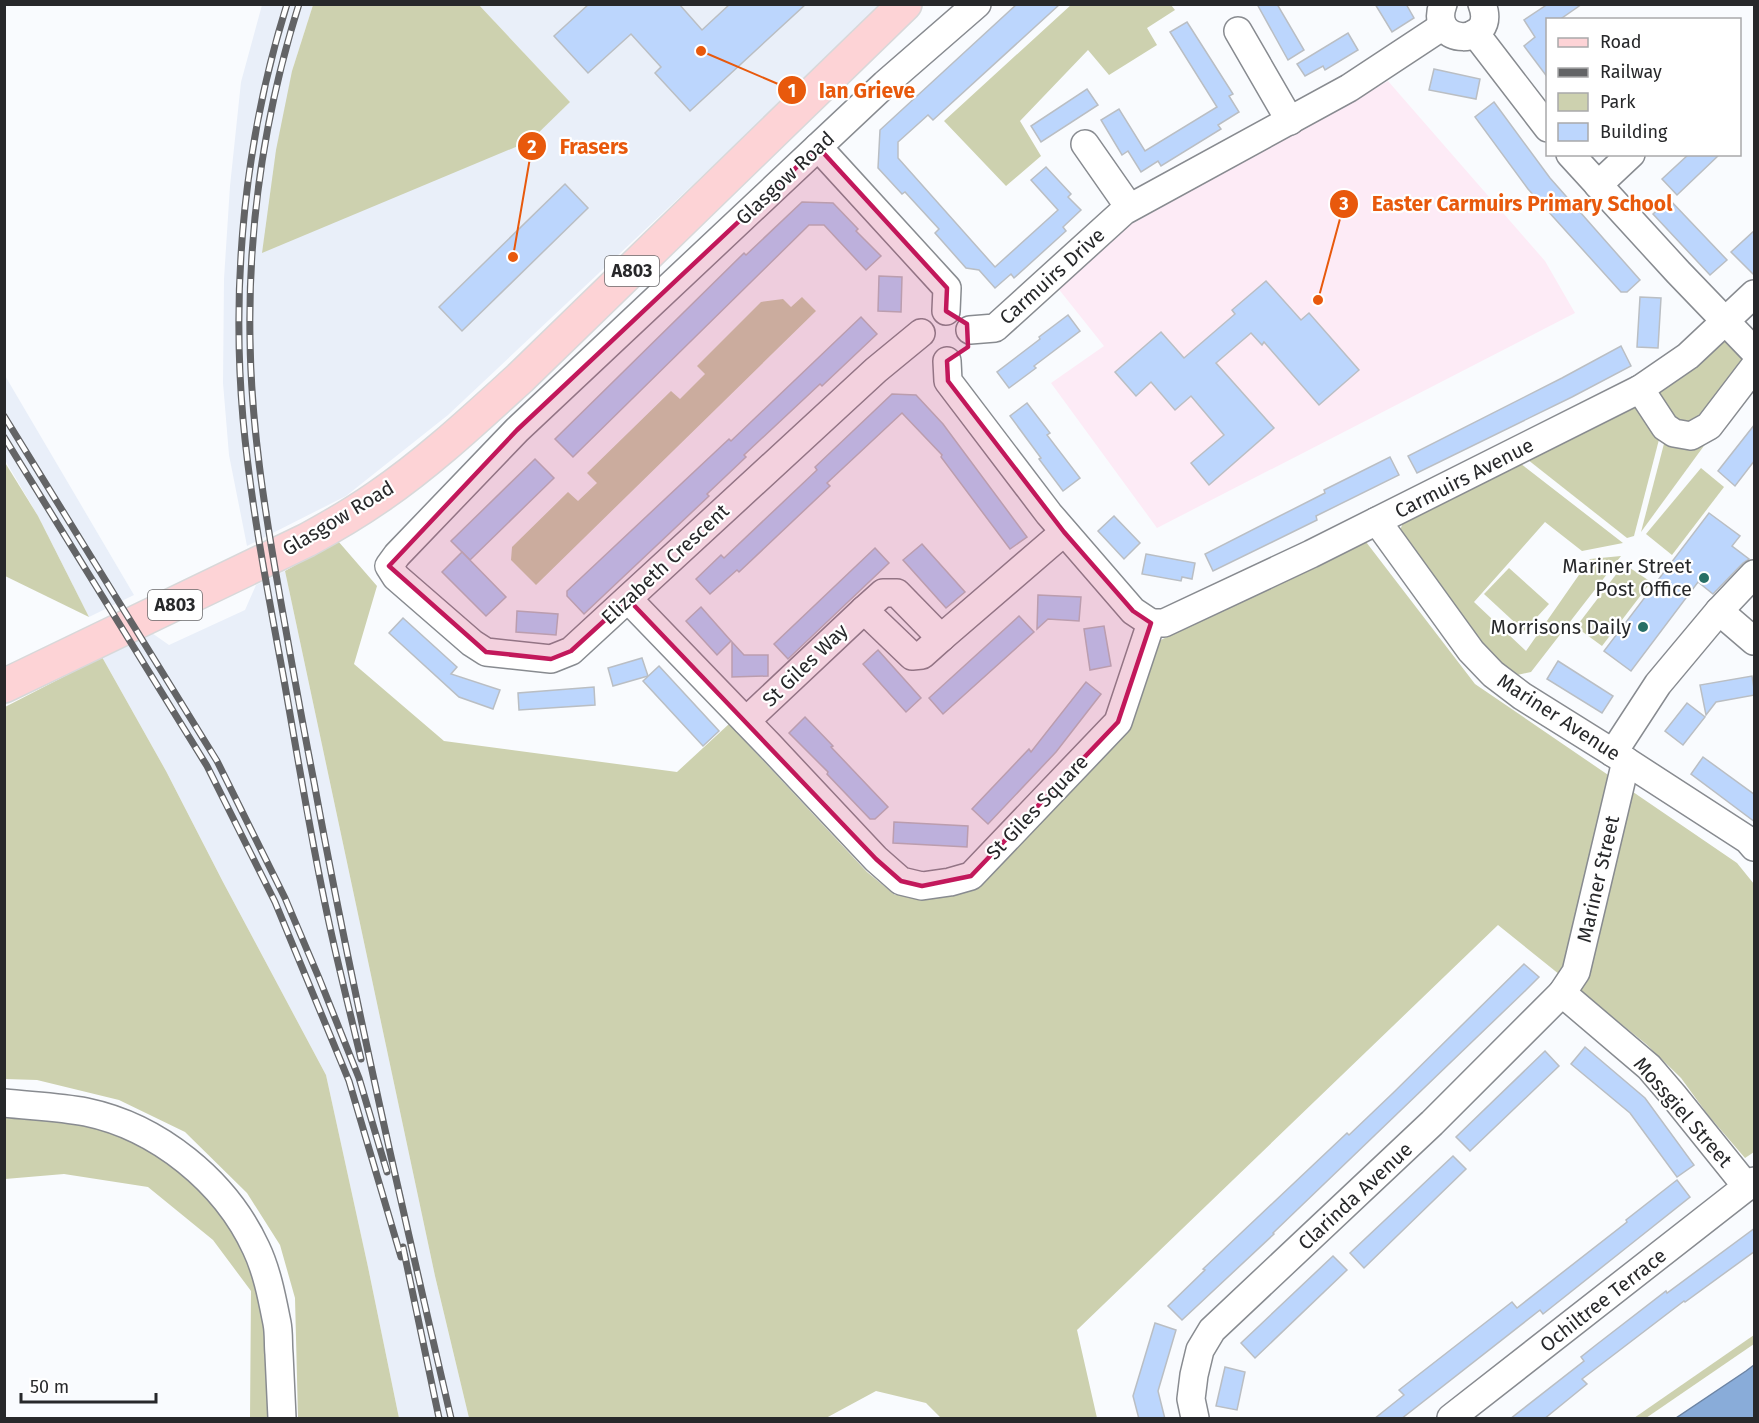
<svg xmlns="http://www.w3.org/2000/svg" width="1759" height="1423" viewBox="0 0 1759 1423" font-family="'Fira Sans',sans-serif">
<rect width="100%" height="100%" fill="#f9fbfe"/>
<g fill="#e9eff9">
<polygon points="262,5 313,5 292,71 570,102 479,5 884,5 448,415 346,496 247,546 229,455 223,383 224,279 230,186 241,82"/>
<polygon points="4,374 134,595 89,617 38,516 5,460"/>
<polygon points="285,571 435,1276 469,1418 399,1418 368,1267 326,1075 223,882 166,771 102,657 149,631 169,645 245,610 256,585"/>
</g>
<polygon fill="#fdebf6" points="1388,81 1545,261 1575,313 1157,528 1051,383 1104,346 1057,287 1128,226"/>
<g fill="#cdd1af">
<polygon points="1072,4 1171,5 1175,10 1147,28 1157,45 1109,75 1088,50 1020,121 1041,156 1006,186 944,121"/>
<polygon points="313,5 479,5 570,102 530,141 262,253 276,150 292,71"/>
<polygon points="802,297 816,311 536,585 511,560 512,547 568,492 578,501 597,483 587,473 671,391 680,399 705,374 697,366 761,302 783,299 791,307"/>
<polygon points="1724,340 1736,343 1746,359 1704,422 1678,425 1656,395 1664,383"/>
<polygon points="1639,396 1662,428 1634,536 1627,538 1523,456"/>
<polygon points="1666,436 1706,443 1641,532"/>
<polygon points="1516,460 1623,543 1582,551 1545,522 1474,602 1526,651 1590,559 1621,556 1531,672 1513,676 1474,641 1400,530 1403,523"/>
<polygon points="4,461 38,516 89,617 5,576"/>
<polygon points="1701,468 1724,487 1672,555 1646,534"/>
<polygon points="1363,538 1475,684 1737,863 1754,884 1754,1152 1745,1158 1708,1115 1681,1078 1646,1044 1498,925 1077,1330 1097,1418 941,1418 926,1403 876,1391 826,1418 469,1418 435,1276 285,571 338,541 377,586 354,664 444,741 677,772 729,724 867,872 895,895 925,895 968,887 1126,724 1151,645"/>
<polygon points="1624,564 1651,582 1602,646 1576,627"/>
<polygon points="1509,568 1549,604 1524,631 1484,594"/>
<polygon points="102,657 166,771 223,882 326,1075 368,1267 399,1418 298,1418 295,1298 280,1245 247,1193 185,1132 119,1100 37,1080 5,1079 5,707"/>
<polygon points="5,1114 96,1121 142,1145 210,1191 251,1259 265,1301 272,1418 250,1418 251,1291 213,1240 148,1187 64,1174 5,1179"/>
<polygon points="1754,1335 1754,1344 1646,1418 1634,1418"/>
</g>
<polygon fill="#89acd9" stroke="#6c84a4" stroke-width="1.5" points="1754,1365 1754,1418 1676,1418 1746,1371"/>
<g fill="#bcd6fd" stroke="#babec3" stroke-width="1.5">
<polygon points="589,4 679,4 702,30 730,4 806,4 690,111 655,73 661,67 631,34 588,73 554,36"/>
<polygon points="1017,4 1060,4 933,120 928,115 898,142 898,158 995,267 1058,210 1031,180 1046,167 1071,194 1068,197 1081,210 1063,227 1066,231 1014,278 1011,274 995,288 979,270 966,268 935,233 939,229 905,192 902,194 878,168 880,130"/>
<polygon points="1257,4 1277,4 1304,50 1288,60"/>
<polygon points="1375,4 1406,4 1414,18 1392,32"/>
<polygon points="1548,4 1582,4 1559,20 1548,20 1548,78 1524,46 1535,37 1524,20"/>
<polygon points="1187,22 1233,94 1229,96 1239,112 1218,125 1221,129 1161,166 1158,161 1141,172 1128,151 1122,155 1101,120 1119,109 1145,151 1217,107 1170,32"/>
<polygon points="1348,33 1358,50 1325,70 1323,66 1305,76 1297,64"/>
<polygon points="1434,69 1480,79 1476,99 1429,90"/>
<polygon points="1087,89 1098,105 1041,142 1031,126"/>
<polygon points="1494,102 1550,178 1640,280 1627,292 1621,292 1528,189 1475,117"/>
<polygon points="1689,154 1720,154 1677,195 1662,179"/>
<polygon points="565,184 588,208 462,331 439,307"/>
<polygon points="1669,199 1727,260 1710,275 1653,214"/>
<polygon points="802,202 833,203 858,229 856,231 881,256 866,270 824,225 809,225 573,457 555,439 744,253 746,255"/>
<polygon points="1755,230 1755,276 1731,252"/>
<polygon points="879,276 902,277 901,312 878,311"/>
<polygon points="1266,281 1301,320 1309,313 1359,370 1319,405 1264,342 1262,345 1251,333 1216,363 1274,428 1209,485 1191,463 1224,435 1191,396 1175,410 1151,382 1136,396 1115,372 1161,332 1184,358 1235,314 1232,310"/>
<polygon points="1640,297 1661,298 1658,348 1637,347"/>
<polygon points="1068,315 1080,331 1034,366 1036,368 1009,388 997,372 1040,339 1039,337"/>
<polygon points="861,317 877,334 822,386 820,384 744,455 746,457 707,494 709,496 584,614 567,596 567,591 729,439 731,441"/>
<polygon points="1621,346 1631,366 1572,397 1417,473 1408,456 1562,378"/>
<polygon points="892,394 916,395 943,424 1027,537 1010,549 941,457 942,455 902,413 827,483 830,486 739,572 737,570 710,594 696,579 721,555 724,558 817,470 815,467"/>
<polygon points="1027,403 1050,433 1047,435 1080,478 1063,491 1039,459 1041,458 1010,416"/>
<polygon points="1755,424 1755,460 1735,486 1718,471"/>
<polygon points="1390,457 1399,475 1316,516 1317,520 1213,571 1205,554 1325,493 1324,490"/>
<polygon points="535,459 554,478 470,560 451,541"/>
<polygon points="1709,513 1740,536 1732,546 1749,559 1743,563 1713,594 1698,582 1631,671 1604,651"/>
<polygon points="1114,516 1140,543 1124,559 1098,531"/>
<polygon points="922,544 965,592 946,608 903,560"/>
<polygon points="875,548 889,563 788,659 774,644"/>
<polygon points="462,552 506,597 486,616 442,572"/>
<polygon points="1146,554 1195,563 1192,579 1182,577 1181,581 1142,574"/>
<polygon points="1038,595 1081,597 1079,621 1048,619 1037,629"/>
<polygon points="701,607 731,641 717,655 686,621"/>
<polygon points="517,611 558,614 556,635 516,632"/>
<polygon points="1019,616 1034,632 943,714 929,698"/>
<polygon points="403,618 457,667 451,674 500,690 493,709 459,697 389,633"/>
<polygon points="1104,626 1111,666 1090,670 1084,629"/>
<polygon points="732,642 744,655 768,655 768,676 732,677"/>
<polygon points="878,650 921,698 906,712 863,664"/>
<polygon points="642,658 648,676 613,686 608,668"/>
<polygon points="1558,661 1613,696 1602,713 1547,679"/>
<polygon points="659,666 719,731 703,746 643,681"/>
<polygon points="1752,676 1755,695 1716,702 1706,715 1700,685"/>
<polygon points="1086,682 1101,694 1056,752 988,824 972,809 1029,749 1031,752"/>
<polygon points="594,687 595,705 519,710 518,693"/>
<polygon points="1687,703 1705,717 1683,745 1665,731"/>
<polygon points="805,717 833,746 831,747 888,807 875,819 870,819 827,774 828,772 789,733"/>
<polygon points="1703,757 1755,795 1755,822 1691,774"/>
<polygon points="894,822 968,826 967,847 893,843"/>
<polygon points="1524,964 1539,977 1526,990 1273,1233 1274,1234 1182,1320 1168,1306 1205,1270 1203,1269 1347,1133 1349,1135 1393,1093"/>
<polygon points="1585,1047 1645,1098 1694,1165 1677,1177 1630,1113 1571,1064"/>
<polygon points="1545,1051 1559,1066 1470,1151 1456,1137"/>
<polygon points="1453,1156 1466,1169 1364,1268 1350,1253"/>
<polygon points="1677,1180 1690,1197 1626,1248 1543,1314 1540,1310 1401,1419 1374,1419 1404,1395 1399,1390 1512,1302 1517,1308 1627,1222 1626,1220"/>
<polygon points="1755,1228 1755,1251 1685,1302 1684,1301 1582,1379 1587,1384 1544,1419 1510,1419 1584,1361 1581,1357 1596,1345 1666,1291 1667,1293"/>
<polygon points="1333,1256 1347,1270 1255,1358 1241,1343"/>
<polygon points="1155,1323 1176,1330 1158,1391 1165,1419 1139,1419 1133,1396"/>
<polygon points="1225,1367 1245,1372 1237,1410 1216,1406"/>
</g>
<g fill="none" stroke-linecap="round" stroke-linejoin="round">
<defs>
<g id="minor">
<path d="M1443 4C1427 47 1499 48 1482 4"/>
<polyline points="1238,31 1290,121"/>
<polyline points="1475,33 1548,128"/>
<polyline points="1085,144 1129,207"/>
<polyline points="818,147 947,288 946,311"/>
<polyline points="1570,154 1678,272 1754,351"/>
<polyline points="1598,185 1631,154"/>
<polyline points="970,330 995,328 1124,211 1349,88 1443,26"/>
<polyline points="921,333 876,370 571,651 551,659 486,652 472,643 396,577 389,566 397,555 517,430 885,84 977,4"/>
<polyline points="947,361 948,381 1049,514 1133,611 1151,623"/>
<polyline points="1640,389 1665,427 1674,433 1691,436 1709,426 1754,367"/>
<polyline points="1377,521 1471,651 1493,674 1522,696 1626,761 1748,840 1754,847"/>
<polygon points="883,593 897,593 941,638 922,655 912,656 864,610"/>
<polyline points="628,599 769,745 876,859 901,881 922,886 950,882 971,876 1118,722 1151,623"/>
<polyline points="1719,611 1754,641"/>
<polyline points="1151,623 1164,623 1311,554 1640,389 1688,356 1754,294"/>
<polyline points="941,638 1064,532"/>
<polyline points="746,721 864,610"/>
<polyline points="1613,753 1658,684 1719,611 1754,574"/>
<polyline points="1562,993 1649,1067 1673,1095 1747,1187"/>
<path d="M4 1103C32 1106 60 1107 86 1112 158 1127 225 1181 256 1248 267 1271 272 1298 277 1323 279 1333 278 1344 279 1354 280 1376 281 1397 282 1418"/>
<polyline points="1195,1418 1191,1399 1194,1375 1200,1350 1212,1330 1432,1123 1562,993 1576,972 1626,761"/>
<polyline points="1451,1418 1754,1181"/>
</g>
<path id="major" d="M4 686 307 540C331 527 355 513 378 497 428 463 475 419 520 378L905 4"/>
</defs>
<use href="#minor" stroke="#888b90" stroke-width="30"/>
<use href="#major" stroke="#d8d8d9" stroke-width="36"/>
<use href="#minor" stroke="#fff" stroke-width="27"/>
<use href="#major" stroke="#fdd3d6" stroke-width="33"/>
<defs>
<g id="rail">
<path d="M287 4C245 138 231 280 243 419 251 507 268 593 284 680 298 759 311 839 328 918 338 965 350 1012 361 1059"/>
<path d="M299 4C265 112 248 226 250 339 251 426 265 512 280 597 291 659 302 721 314 782 353 996 402 1207 451 1418"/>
<polyline points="4,416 217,761 285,898 319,978 359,1078 387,1172"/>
<polyline points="4,437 207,766 275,902 349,1081 401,1257"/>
<polyline points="403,1247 439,1418"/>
</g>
</defs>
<use href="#rail" stroke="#636466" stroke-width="7"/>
<use href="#rail" stroke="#fff" stroke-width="4.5" stroke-dasharray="14" stroke-linecap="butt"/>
</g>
<path fill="#c2185b" fill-opacity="0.2" stroke="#c2185b" stroke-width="4.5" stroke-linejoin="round" d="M818 147 947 288 946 311 967 324 968 347 947 361 948 381 1064 532 1133 611 1151 623 1118 722 971 876 922 886 901 881 876 859 628 599 571 651 551 659 486 652 389 566 517 430Z"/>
<g fill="#276f66" stroke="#fff" stroke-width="2">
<circle cx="1704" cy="578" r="6"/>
<circle cx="1643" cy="627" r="6"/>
</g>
<g text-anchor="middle" stroke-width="4.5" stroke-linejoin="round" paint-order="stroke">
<g fill="#fff" stroke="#68686a" stroke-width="1.5">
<rect x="605" y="256" width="54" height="30" rx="4.5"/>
<rect x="148" y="590" width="54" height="30" rx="4.5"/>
</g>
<g font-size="18" font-weight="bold" fill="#27282a">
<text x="632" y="277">A803</text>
<text x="175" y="611">A803</text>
</g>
<g font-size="20" fill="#27282a" stroke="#fff">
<text transform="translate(785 178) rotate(-43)" y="7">Glasgow Road</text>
<text transform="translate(1052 276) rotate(-42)" y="7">Carmuirs Drive</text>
<text transform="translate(1464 478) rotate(-27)" y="7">Carmuirs Avenue</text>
<text transform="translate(338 518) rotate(-31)" y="7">Glasgow Road</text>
<text transform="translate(665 564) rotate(-43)" y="7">Elizabeth Crescent</text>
<text transform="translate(805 665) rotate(-44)" y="7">St Giles Way</text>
<text transform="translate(1559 717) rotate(33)" y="7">Mariner Avenue</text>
<text transform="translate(1037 807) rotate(-46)" y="7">St Giles Square</text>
<text transform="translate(1598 879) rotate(-77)" y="7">Mariner Street</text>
<text transform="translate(1683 1112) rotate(49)" y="7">Mossgiel Street</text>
<text transform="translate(1355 1196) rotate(-43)" y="7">Clarinda Avenue</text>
<text transform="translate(1603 1300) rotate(-38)" y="7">Ochiltree Terrace</text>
</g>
<g font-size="20" fill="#27282a" stroke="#fff" text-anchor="end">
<text x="1692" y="573">Mariner Street<tspan x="1692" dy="23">Post Office</tspan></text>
<text x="1631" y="634">Morrisons Daily</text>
</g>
</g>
<path fill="none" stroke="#e8590c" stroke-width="2" d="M701 51L792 90M513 257L532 146M1318 300L1344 204"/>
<g fill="#e8590c" stroke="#fff" stroke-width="2">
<circle cx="701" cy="51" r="6"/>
<circle cx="513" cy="257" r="6"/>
<circle cx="1318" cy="300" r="6"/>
<circle cx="792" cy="90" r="15"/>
<circle cx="532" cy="146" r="15"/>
<circle cx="1344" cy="204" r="15"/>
</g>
<g font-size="18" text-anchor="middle" font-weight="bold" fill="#fff">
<text x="792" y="97">1</text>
<text x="532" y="153">2</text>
<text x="1344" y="210">3</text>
</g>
<g font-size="21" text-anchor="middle" font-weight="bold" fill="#e8590c" stroke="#fff" stroke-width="4.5" stroke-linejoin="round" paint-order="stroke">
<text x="867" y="98">Ian Grieve</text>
<text x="594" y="154">Frasers</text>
<text x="1522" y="211">Easter Carmuirs Primary School</text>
</g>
<rect width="1759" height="1423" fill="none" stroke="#27282a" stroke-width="12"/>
<rect x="1546" y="18" width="195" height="138" fill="#ffffff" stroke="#a9a9aa" stroke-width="1.5"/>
<rect x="1558" y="38" width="30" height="9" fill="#fdd3d6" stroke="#a9a9aa" stroke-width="1.5"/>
<text x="1600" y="48" font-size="18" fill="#27282a">Road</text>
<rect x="1558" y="68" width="30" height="9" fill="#636466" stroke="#a9a9aa" stroke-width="1.5"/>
<text x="1600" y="78" font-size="18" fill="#27282a">Railway</text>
<rect x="1558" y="93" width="30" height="18" fill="#cdd1af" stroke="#a9a9aa" stroke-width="1.5"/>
<text x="1600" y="108" font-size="18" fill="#27282a">Park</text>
<rect x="1558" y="123" width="30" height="18" fill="#bcd6fd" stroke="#a9a9aa" stroke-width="1.5"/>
<text x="1600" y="138" font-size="18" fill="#27282a">Building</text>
<path d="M21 1393v9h135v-9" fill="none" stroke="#27282a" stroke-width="3"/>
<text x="30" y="1393" font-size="18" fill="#27282a" stroke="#ffffff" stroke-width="4.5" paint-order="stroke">50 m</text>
</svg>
